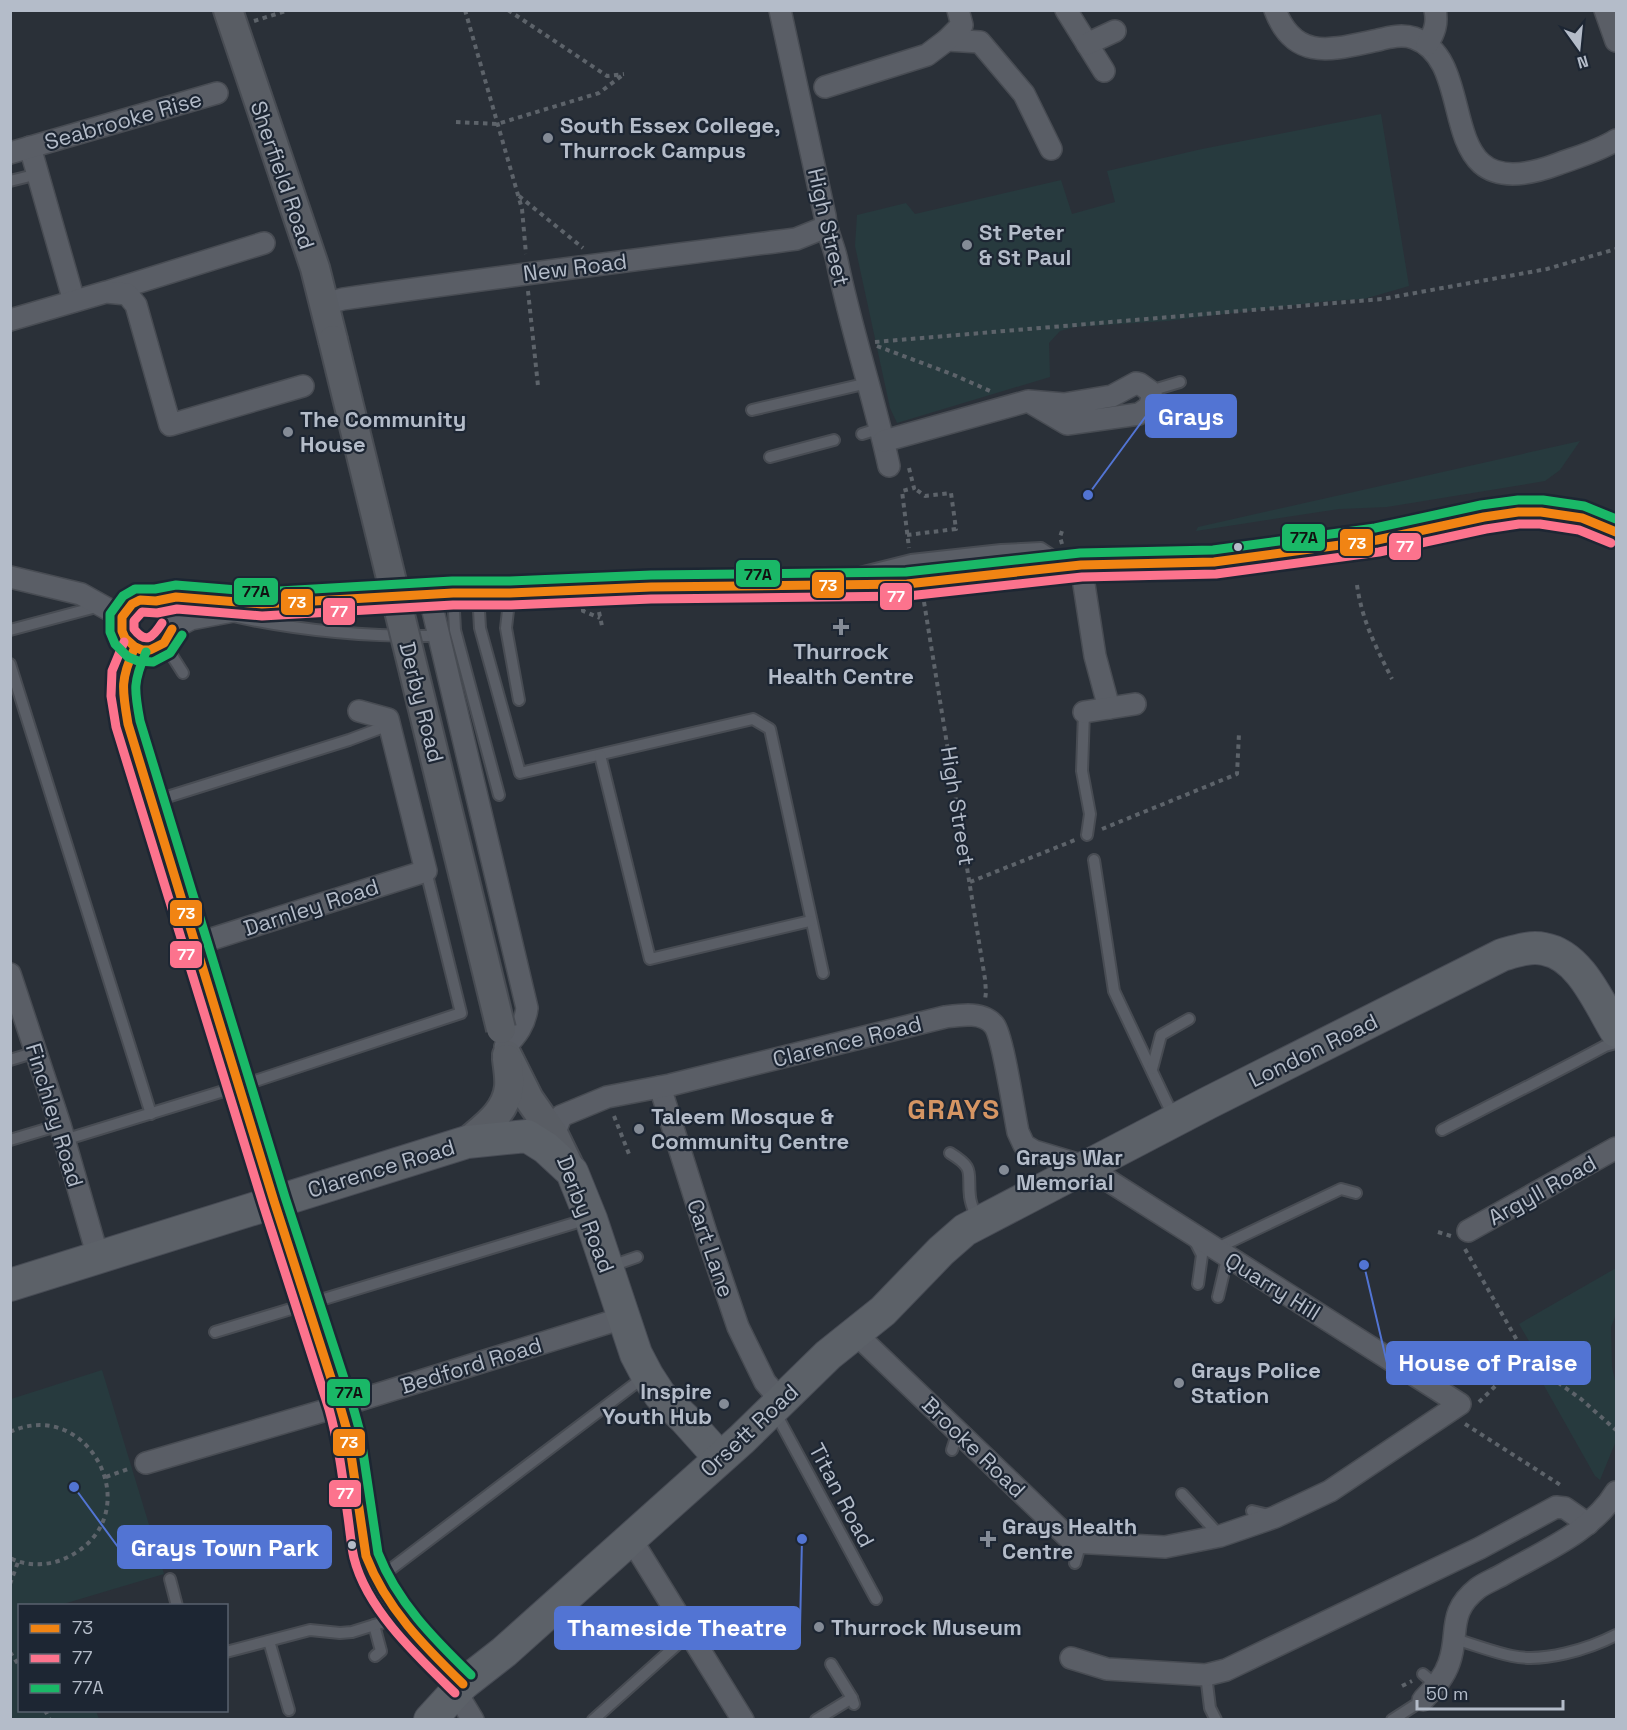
<svg xmlns="http://www.w3.org/2000/svg" width="1627" height="1730" viewBox="0 0 1627 1730" font-family="'Space Grotesk',sans-serif">
<rect width="100%" height="100%" fill="#2a3038"/>
<g fill="#273a3e">
<polygon points="1381,114 1409,286 1364,299 1329,301 1167,321 1075,327 1060,331 1049,343 1050,377 897,423 890,408 855,246 857,215 906,203 915,214 1061,180 1072,214 1115,202 1107,171 1202,149"/>
<polygon points="1580,441 1560,470 1545,481 1387,507 1339,509 1196,531 1198,527"/>
<polygon points="1616,1268 1616,1314 1611,1327 1612,1367 1616,1385 1616,1441 1600,1480 1595,1476 1529,1359 1537,1355 1519,1324"/>
<polygon points="102,1370 164,1574 60,1605 20,1606 20,1710 96,1711 99,1719 11,1719 11,1399"/>
</g>
<g fill="none" stroke-linecap="round" stroke-linejoin="round">
<defs>
<g id="lane">
<polyline points="10,181 38,174"/>
<polyline points="1150,391 1180,382"/>
<polyline points="752,410 868,383"/>
<polyline points="862,434 881,428"/>
<polyline points="770,457 834,440"/>
<polyline points="839,575 851,575 911,560 1001,550 1041,548 1065,564"/>
<polyline points="453,593 455,630 499,795"/>
<polyline points="478,593 480,628 520,773 753,719 770,729 823,973"/>
<polyline points="510,593 506,628 519,700"/>
<path d="M233 616C300 631 371 637 439 636"/>
<polyline points="10,630 100,606"/>
<polyline points="164,643 183,673"/>
<polyline points="10,664 151,1114"/>
<polyline points="1084,712 1082,771 1090,814 1087,835"/>
<polyline points="600,755 650,959 810,921"/>
<polyline points="151,802 349,740 389,725"/>
<polyline points="1094,860 1114,991 1174,1118"/>
<polyline points="10,1060 36,1052"/>
<polyline points="1152,1069 1161,1035 1189,1019"/>
<path d="M1442 1130C1497 1102 1551 1075 1605 1046L1616 1043"/>
<polyline points="10,1140 60,1125"/>
<polyline points="64,1140 240,1086 461,1013 426,871"/>
<path d="M950 1153C976 1169 967 1172 970 1197 971 1205 975 1213 977 1221"/>
<polyline points="1194,1239 1202,1255 1198,1284"/>
<polyline points="611,1266 637,1257"/>
<polyline points="1218,1297 1226,1263 1215,1249 1341,1189 1356,1193"/>
<polyline points="215,1332 588,1219"/>
<polyline points="775,1412 876,1599"/>
<polyline points="952,1450 958,1431"/>
<polyline points="1182,1494 1220,1536"/>
<polyline points="1252,1511 1269,1515"/>
<polyline points="1075,1563 1081,1542"/>
<polyline points="379,1578 644,1377"/>
<polyline points="170,1579 177,1606"/>
<polyline points="374,1625 381,1651 375,1656"/>
<path d="M1454 1639C1473 1644 1492 1652 1512 1656 1543 1663 1589 1649 1616 1635"/>
<polyline points="269,1641 289,1710"/>
<polyline points="226,1652 310,1630 340,1633 352,1632 384,1622 395,1615"/>
<polyline points="831,1664 852,1698 854,1704"/>
<polyline points="1423,1674 1436,1685"/>
<polyline points="1206,1675 1210,1708 1216,1720"/>
<polyline points="593,1720 689,1634"/>
<polyline points="816,1720 852,1698"/>
<polyline points="1392,1720 1423,1700"/>
</g>
<g id="street">
<path d="M780 10 825 216C826 232 834 245 837 261 851 330 874 397 889 466"/>
<polyline points="1066,10 1104,71"/>
<path d="M1275 10C1295 63 1334 49 1378 40 1390 37 1402 34 1414 38 1484 63 1425 214 1558 164 1577 157 1599 151 1616 140"/>
<polyline points="1605,10 1616,41"/>
<polyline points="947,40 980,42 1024,94 1051,149"/>
<polyline points="1087,44 1115,31"/>
<path d="M1427 45C1434 33 1438 24 1435 10"/>
<polyline points="825,87 927,55 947,40 962,25 958,10"/>
<polyline points="30,147 74,301"/>
<polyline points="10,153 217,93"/>
<polyline points="110,291 264,243"/>
<path d="M324 304 343 299C494 277 645 259 796 239L826 227"/>
<polyline points="10,320 106,292 127,294 136,305 170,425 303,386"/>
<polyline points="884,441 1028,401 1064,404 1112,396 1136,383 1140,384 1150,391 1152,398 1149,407 1139,414 1067,424 1028,401"/>
<polyline points="1081,565 1095,656 1109,708"/>
<polyline points="10,577 81,594 122,617"/>
<path d="M429 594 527 1008C525 1024 517 1035 505 1047"/>
<circle cx="147" cy="625" r="25"/>
<polyline points="156,601 176,597 262,604 360,597 453,593 510,593 651,587 907,584 1081,565 1214,562 1260,557 1377,540 1484,517 1518,512 1541,512 1582,518 1616,532"/>
<polyline points="172,629 191,619 244,609"/>
<polyline points="135,647 124,672 123,695 128,724 151,802 196,944 274,1201"/>
<polyline points="1084,712 1135,704"/>
<polyline points="196,944 426,871 388,719 359,711"/>
<polyline points="10,974 60,1125 98,1257"/>
<polyline points="660,1087 707,1236 738,1327 765,1382 781,1401"/>
<path d="M554 1135 561 1116 607 1097 670 1085 945 1017C960 1015 983 1011 994 1025 1003 1036 1014 1113 1018 1132L1024 1145 1034 1151 1087 1167 1460 1404 1330 1491 1275 1517 1220 1536 1165 1547 1073 1542 855 1333"/>
<polyline points="1468,1231 1616,1148"/>
<polyline points="146,1463 340,1406 623,1318"/>
<polyline points="631,1539 743,1720"/>
<polyline points="1071,1658 1107,1669 1206,1675 1226,1670 1480,1548 1556,1507 1565,1508 1588,1524"/>
<polyline points="456,1692 473,1720"/>
<path d="M1423 1700C1433 1689 1444 1678 1449 1663 1460 1633 1446 1613 1478 1588 1485 1583 1495 1579 1502 1575 1542 1552 1592 1532 1616 1492"/>
</g>
<g id="secondary">
<polyline points="228,10 315,268 333,340"/>
<polyline points="507,1055 529,1099 554,1135 571,1170"/>
<path d="M467 1142C484 1127 506 1113 509 1087 510 1078 508 1068 507 1059"/>
</g>
<g id="primary">
<path d="M274 1201 348 1434 366 1556C382 1606 426 1648 463 1684"/>
<polyline points="10,1285 467,1142 527,1136 546,1148 572,1172 591,1219 636,1354 647,1375 660,1395 685,1419 720,1458"/>
<path d="M430 1720 463 1684 504 1652 742 1439 828 1355 883 1311 941 1251 965 1230 1208 1103 1502 955C1516 951 1530 946 1544 949 1580 955 1599 1003 1616 1031"/>
</g>
</defs>
<use href="#lane" stroke="#484c53" stroke-width="14"/>
<use href="#street" stroke="#484c53" stroke-width="24"/>
<use href="#secondary" stroke="#484c53" stroke-width="32"/>
<use href="#primary" stroke="#484c55" stroke-width="34"/>
<g stroke="#5d636a" stroke-width="4" stroke-dasharray="4.5 4.5" stroke-linecap="butt">
<polyline points="465,10 522,209 526,254"/>
<polyline points="508,10 607,76 624,74"/>
<polyline points="254,21 289,10"/>
<polyline points="456,122 497,124 599,93 624,74"/>
<polyline points="519,196 583,248"/>
<polyline points="528,291 538,386"/>
<polyline points="875,342 1382,299 1547,269 1616,249"/>
<polyline points="877,346 954,375 990,391"/>
<polyline points="909,468 914,488 902,491 909,548"/>
<polyline points="907,535 956,529 951,493 925,496 914,488"/>
<polyline points="1062,544 1060,537 1063,528"/>
<path d="M1357 585C1362 621 1376 647 1392 679"/>
<polyline points="924,602 985,979 986,992 985,1000"/>
<polyline points="583,609 583,611 600,618"/>
<polyline points="599,612 602,626"/>
<polyline points="1102,829 1237,774 1239,733"/>
<polyline points="970,882 1075,840"/>
<polyline points="614,1116 629,1154"/>
<polyline points="1438,1232 1451,1236"/>
<polyline points="1465,1249 1526,1356"/>
<polyline points="1479,1402 1526,1356 1533,1358 1553,1379 1581,1399 1616,1430"/>
<polyline points="1465,1424 1562,1486"/>
<path d="M10 1432C90 1395 151 1516 68 1557 50 1566 28 1567 10 1558"/>
<polyline points="106,1477 128,1469"/>
<polyline points="10,1584 18,1562"/>
<polyline points="10,1652 20,1667"/>
<polyline points="1402,1686 1412,1681"/>
<polyline points="45,1710 50,1720"/>
</g>
<use href="#lane" stroke="#5a5e66" stroke-width="10"/>
<use href="#street" stroke="#5a5e66" stroke-width="21"/>
<use href="#secondary" stroke="#595d64" stroke-width="28"/>
<use href="#primary" stroke="#5c6168" stroke-width="32"/>
<defs>
<polyline id="secondary-bridge" points="333,340 501,1029"/>
</defs>
<use href="#secondary-bridge" stroke="#484c53" stroke-width="32" stroke-linecap="butt"/>
<use href="#secondary-bridge" stroke="#595d64" stroke-width="28"/>
<defs>
<g id="bus-1">
<polyline points="172,629 164,643 150,650 142,650 135,647 125,638 122,631 122,617 132,604 140,600 156,601 176,597 262,604 453,593 510,593 651,587 907,584 1081,565 1214,562 1377,540 1484,517 1518,512 1541,512 1582,518 1616,532"/>
<path d="M135 647C120 680 122 689 128 724L274 1201 340 1406 348 1434 366 1556C386 1608 424 1646 463 1684"/>
</g>
<g id="bus-2">
<path d="M162 623C153 637 146 645 134 629V621L142 612 157 613 177 609 262 616 453 605H511L651 599 908 596 1082 577 1216 574 1379 552 1486 529 1519 524H1540L1579 530 1611 543"/>
<path d="M124 642 112 671 111 696 116 727 263 1204 329 1409C339 1445 343 1481 348 1517 350 1531 351 1545 354 1558 367 1610 418 1657 455 1693"/>
</g>
<g id="bus-3">
<polyline points="182,635 170,653 153,662 138,661 128,657 115,644 110,632 110,614 123,596 135,589 155,589 176,585 262,592 452,581 510,581 651,575 906,572 1080,553 1213,550 1375,528 1481,505 1518,500 1543,500 1584,506 1616,519"/>
<path d="M146 652C133 682 134 689 140 721L285 1197 352 1403 360 1432 378 1553C397 1602 434 1639 471 1675"/>
</g>
</defs>
<use href="#bus-1" stroke="#1d2633" stroke-width="14"/>
<use href="#bus-2" stroke="#1d2633" stroke-width="14"/>
<use href="#bus-3" stroke="#1d2633" stroke-width="14"/>
<use href="#bus-1" stroke="#f18413" stroke-width="9"/>
<use href="#bus-2" stroke="#fc738d" stroke-width="9"/>
<use href="#bus-3" stroke="#1ab867" stroke-width="9"/>
</g>
<g fill="#848b96" stroke="#1d2633" stroke-width="2">
<circle cx="548" cy="138" r="6"/>
<circle cx="967" cy="245" r="6"/>
<circle cx="288" cy="432" r="6"/>
<path d="M838 618h6v6h6v6h-6v6h-6v-6h-6v-6h6z"/>
<circle cx="639" cy="1129" r="6"/>
<circle cx="1004" cy="1170" r="6"/>
<circle cx="1179" cy="1383" r="6"/>
<circle cx="724" cy="1404" r="6"/>
<path d="M985 1530h6v6h6v6h-6v6h-6v-6h-6v-6h6z"/>
<circle cx="819" cy="1627" r="6"/>
</g>
<g fill="#b4bcc9" stroke="#1d2633" stroke-width="2">
<circle cx="1238" cy="547" r="5"/>
<circle cx="352" cy="1545" r="5"/>
</g>
<g text-anchor="middle" stroke-width="4.5" stroke-linejoin="round" paint-order="stroke">
<g font-size="22" fill="#b4bcc9" stroke="#1d2633">
<text transform="translate(123 120) rotate(-16)" y="8">Seabrooke Rise</text>
<text transform="translate(283 175) rotate(71)" y="8">Sherfield Road</text>
<text transform="translate(829 227) rotate(77)" y="8">High Street</text>
<text transform="translate(575 267) rotate(-7)" y="8">New Road</text>
<text transform="translate(422 702) rotate(76)" y="8">Derby Road</text>
<text transform="translate(958 806) rotate(81)" y="8">High Street</text>
<text transform="translate(311 907) rotate(-18)" y="8">Darnley Road</text>
<text transform="translate(847 1041) rotate(-14)" y="8">Clarence Road</text>
<text transform="translate(1313 1050) rotate(-26)" y="8">London Road</text>
<text transform="translate(55 1115) rotate(73)" y="8">Finchley Road</text>
<text transform="translate(381 1168) rotate(-17)" y="8">Clarence Road</text>
<text transform="translate(1542 1190) rotate(-29)" y="8">Argyll Road</text>
<text transform="translate(586 1214) rotate(69)" y="8">Derby Road</text>
<text transform="translate(711 1248) rotate(71)" y="8">Cart Lane</text>
<text transform="translate(1273 1286) rotate(32)" y="8">Quarry Hill</text>
<text transform="translate(471 1365) rotate(-17)" y="8">Bedford Road</text>
<text transform="translate(749 1430) rotate(-43)" y="8">Orsett Road</text>
<text transform="translate(974 1447) rotate(44)" y="8">Brooke Road</text>
<text transform="translate(842 1495) rotate(62)" y="8">Titan Road</text>
</g>
<g font-size="22" font-weight="bold" fill="#b4bcc9" stroke="#1d2633" text-anchor="start">
<text x="560" y="133">South Essex College,<tspan x="560" dy="25">Thurrock Campus</tspan></text>
<text x="979" y="240">St Peter<tspan x="979" dy="25">&amp; St Paul</tspan></text>
<text x="300" y="427">The Community<tspan x="300" dy="25">House</tspan></text>
<text x="841" y="659" text-anchor="middle">Thurrock<tspan x="841" dy="25">Health Centre</tspan></text>
<text x="651" y="1124">Taleem Mosque &amp;<tspan x="651" dy="25">Community Centre</tspan></text>
<text x="1016" y="1165">Grays War<tspan x="1016" dy="25">Memorial</tspan></text>
<text x="1191" y="1378">Grays Police<tspan x="1191" dy="25">Station</tspan></text>
<text x="712" y="1399" text-anchor="end">Inspire<tspan x="712" dy="25">Youth Hub</tspan></text>
<text x="1002" y="1534">Grays Health<tspan x="1002" dy="25">Centre</tspan></text>
<text x="831" y="1635">Thurrock Museum</text>
</g>
<g font-size="28" font-weight="bold" letter-spacing="1.5" fill="#d59563" stroke="#1d2633">
<text x="954" y="1119">GRAYS</text>
</g>
</g>
<path fill="none" stroke="#5274d3" stroke-width="2" d="M1088 495L1146 416M1364 1265L1387 1363M74 1487L118 1547M802 1539L800 1628"/>
<g fill="#5274d3" stroke="#1d2633" stroke-width="2">
<circle cx="1088" cy="495" r="6"/>
<circle cx="1364" cy="1265" r="6"/>
<circle cx="74" cy="1487" r="6"/>
<circle cx="802" cy="1539" r="6"/>
</g>
<g fill="#5274d3" stroke="#5274d3" stroke-width="2">
<rect x="1146" y="395" width="90" height="42" rx="6"/>
<rect x="1387" y="1342" width="203" height="42" rx="6"/>
<rect x="118" y="1526" width="213" height="42" rx="6"/>
<rect x="555" y="1607" width="245" height="42" rx="6"/>
</g>
<g font-size="24" text-anchor="middle" font-weight="bold" fill="#fff">
<text x="1191" y="425">Grays</text>
<text x="1488" y="1371">House of Praise</text>
<text x="225" y="1556">Grays Town Park</text>
<text x="677" y="1636">Thameside Theatre</text>
</g>
<g stroke="#1d2633" stroke-width="2">
<rect x="1281" y="523" width="45" height="29" rx="6" fill="#1ab867"/>
<rect x="1339" y="528" width="35" height="29" rx="6" fill="#f18413"/>
<rect x="1388" y="532" width="34" height="29" rx="6" fill="#fc738d"/>
<rect x="735" y="559" width="46" height="29" rx="6" fill="#1ab867"/>
<rect x="811" y="571" width="34" height="28" rx="6" fill="#f18413"/>
<rect x="233" y="577" width="46" height="29" rx="6" fill="#1ab867"/>
<rect x="879" y="582" width="34" height="29" rx="6" fill="#fc738d"/>
<rect x="280" y="588" width="34" height="28" rx="6" fill="#f18413"/>
<rect x="322" y="597" width="34" height="29" rx="6" fill="#fc738d"/>
<rect x="169" y="899" width="34" height="28" rx="6" fill="#f18413"/>
<rect x="169" y="940" width="34" height="29" rx="6" fill="#fc738d"/>
<rect x="326" y="1378" width="45" height="29" rx="6" fill="#1ab867"/>
<rect x="332" y="1428" width="34" height="29" rx="6" fill="#f18413"/>
<rect x="328" y="1479" width="34" height="29" rx="6" fill="#fc738d"/>
</g>
<g font-size="16" text-anchor="middle" font-weight="bold" fill="#fff">
<text x="1357" y="549">73</text>
<text x="1405" y="552">77</text>
<text x="828" y="591">73</text>
<text x="896" y="602">77</text>
<text x="297" y="608">73</text>
<text x="339" y="617">77</text>
<text x="186" y="919">73</text>
<text x="186" y="960">77</text>
<text x="349" y="1448">73</text>
<text x="345" y="1499">77</text>
</g>
<g font-size="16" text-anchor="middle" font-weight="bold" fill="#111">
<text x="1304" y="543">77A</text>
<text x="758" y="580">77A</text>
<text x="256" y="597">77A</text>
<text x="349" y="1398">77A</text>
</g>
<rect width="1627" height="1730" fill="none" stroke="#b4bcc9" stroke-width="24"/>
<rect x="18" y="1604" width="210" height="108" fill="#1d2633" stroke="#59626f" stroke-width="1.5"/>
<rect x="30" y="1624" width="30" height="9" fill="#f18413" stroke="#59626f" stroke-width="1.5"/>
<text x="72" y="1634" font-size="18" fill="#b4bcc9">73</text>
<rect x="30" y="1654" width="30" height="9" fill="#fc738d" stroke="#59626f" stroke-width="1.5"/>
<text x="72" y="1664" font-size="18" fill="#b4bcc9">77</text>
<rect x="30" y="1684" width="30" height="9" fill="#1ab867" stroke="#59626f" stroke-width="1.5"/>
<text x="72" y="1694" font-size="18" fill="#b4bcc9">77A</text>
<g transform="translate(1579 48) rotate(165)" stroke="#1d2633" stroke-width="4.5" paint-order="stroke">
<path d="M0-4.5L10 22L0 15L-10 22Z" fill="#b4bcc9"/>
<text y="-9" font-size="16" font-weight="bold" text-anchor="middle" fill="#b4bcc9">N</text>
</g>
<path d="M1417 1700v9h146v-9" fill="none" stroke="#b4bcc9" stroke-width="3"/>
<text x="1426" y="1700" font-size="18" fill="#b4bcc9" stroke="#1d2633" stroke-width="4.5" paint-order="stroke">50 m</text>
</svg>
